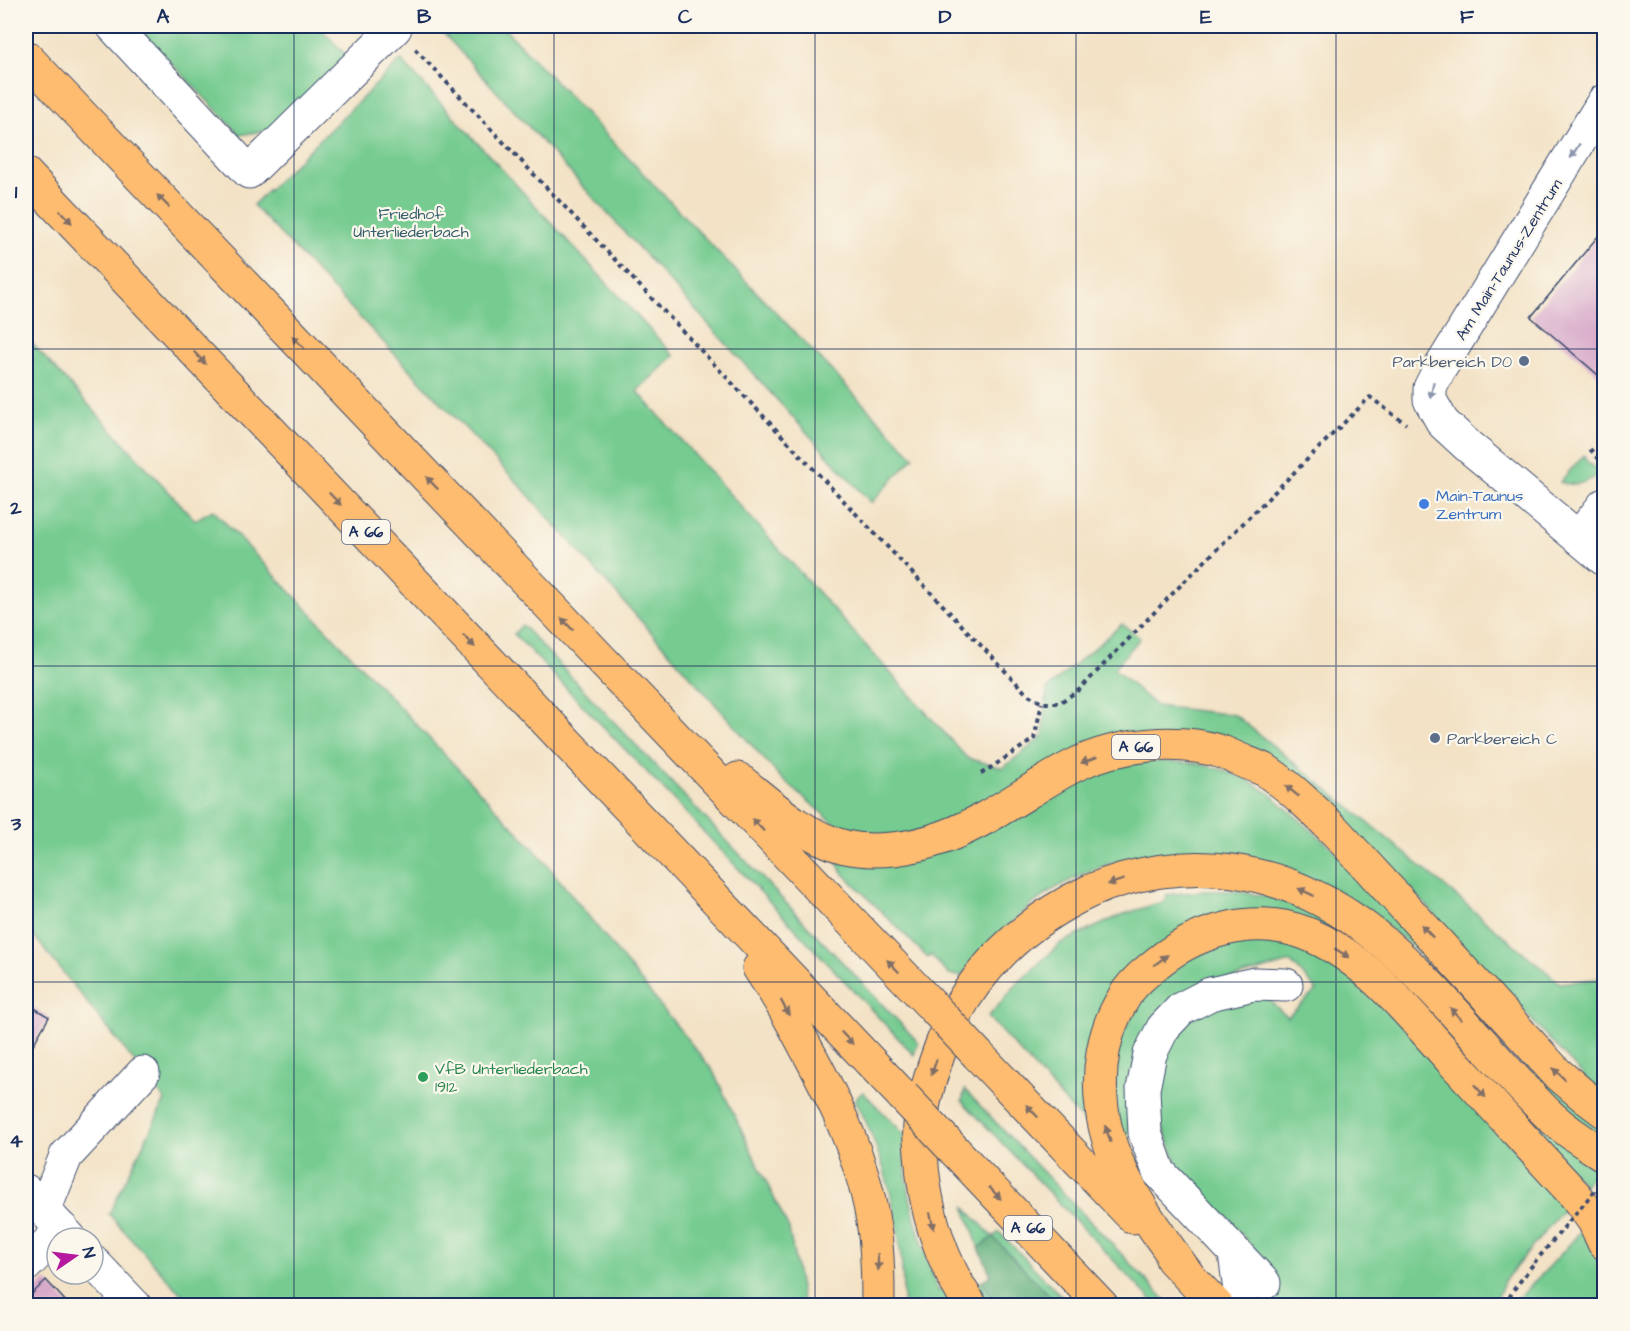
<svg xmlns="http://www.w3.org/2000/svg" width="1630" height="1331" viewBox="0 0 1630 1331" font-family="'Architects Daughter',sans-serif">
<rect width="100%" height="100%" fill="#fbf7ec"/>
<filter id="ink" filterUnits="userSpaceOnUse"><feTurbulence type="fractalNoise" baseFrequency=".0167" numOctaves="2"/><feDisplacementMap in="SourceGraphic" scale="12" xChannelSelector="R" yChannelSelector="G"/><feConvolveMatrix kernelMatrix="1 2 1 2 8 2 1 2 1" color-interpolation-filters="sRGB"/></filter>
<filter id="wash" filterUnits="userSpaceOnUse"><feTurbulence type="fractalNoise" baseFrequency=".008" numOctaves="4" result="noise"/><feDisplacementMap in="SourceGraphic" scale="24" xChannelSelector="R" yChannelSelector="G"/><feGaussianBlur stdDeviation="1.35" result="paint"/><feColorMatrix in="noise" values="0 0 0 0 0 0 0 0 0 0 0 0 0 0 0 0 0 1.4 0 .05"/><feComposite in="paint" operator="in"/></filter>
<g filter="url(#wash)">
<rect width="100%" height="100%" fill="#f3e2c5"/>
<g fill="#74cb90" stroke="#487d77" stroke-width="1.5">
<polygon points="136,26 318,26 351,60 282,128 240,135"/>
<polygon points="437,26 502,26 914,457 871,503"/>
<polygon points="401,60 674,356 637,391 967,758 1003,768 1043,736 1047,689 1122,624 1140,638 1114,669 1156,706 1235,715 1382,834 1560,983 1604,978 1604,1097 1549,1039 1379,854 1189,732 948,822 895,837 835,824 781,778 524,490 253,205"/>
<polygon points="26,337 195,520 213,510 536,851 713,1071 789,1229 803,1305 191,1305 109,1214 165,1100 26,926"/>
<path d="M1584 455 1587 462 1601 473C1589 482 1575 488 1560 482Z"/>
<polygon points="522,625 918,1042 914,1055 667,793 514,634"/>
<path d="M1149 761 1194 763 1220 769 1246 779 1269 793 1333 849 1604 1126V1139L1565 1110 1413 947 1349 897 1311 879 1150 856C1107 858 1050 886 1019 916 999 935 980 956 961 976L949 975 931 955 928 958 845 875 833 858 1065 787 1112 768Z"/>
<path d="M1205 891H1236L1268 897 1298 905 1321 915 1386 963 1600 1168 1584 1185 1387 972 1222 915 1088 1056C1082 1083 1086 1103 1091 1130L988 1017 1016 985 1061 943 1124 914 1166 901 1165 895Z"/>
<polygon points="1244,939 1301,944 1358,978 1567,1205 1504,1281 1495,1305 1267,1305 1255,1292 1275,1273 1235,1227 1228,1227 1208,1205 1178,1166 1161,1123 1158,1071 1177,1029 1202,1005 1262,993 1287,1017 1317,990 1291,962 1194,989 1131,1111 1129,1140 1135,1157 1140,1160 1135,1163 1115,1114 1116,1048 1142,994 1183,960"/>
<polygon points="965,1090 1170,1305 1156,1305 962,1101"/>
<path d="M863 1092 905 1135C900 1182 923 1247 938 1291L950 1289 958 1305H903C904 1234 888 1163 855 1099Z"/>
<polygon points="964,1206 993,1237 999,1232 1070,1305 1058,1305 993,1238 979,1248"/>
<path d="M1584 1228C1597 1252 1605 1278 1602 1305L1513 1306 1515 1301 1550 1266Z"/>
<polygon points="982,1281 997,1305 986,1305 974,1285"/>
</g>
<polygon fill="#5faf7a" stroke="#3d6f6c" stroke-width="1.5" points="993,1237 1058,1305 997,1305 982,1281 991,1275 979,1248"/>
<g id="blocks">
<g fill="#d8aaca">
<polygon points="1604,229 1604,380 1531,317"/>
<polygon points="26,1003 49,1017 26,1057"/>
<polygon points="46,1280 70,1306 26,1306 26,1300"/>
</g>
</g>
</g>
<g filter="url(#ink)">
<use href="#blocks" fill-opacity="0" stroke="#3b4a6d" stroke-width="1.5"/>
<g fill="none" stroke-linecap="round" stroke-linejoin="round">
<defs>
<g id="minor">
<polyline points="113,26 249,172 395,28"/>
<polyline points="1604,101 1439,370 1430,388 1430,400 1443,423 1468,446 1604,559"/>
<polyline points="1590,523 1604,505"/>
<polyline points="26,1191 70,1238"/>
<polyline points="44,1211 66,1156 143,1073"/>
<polyline points="1235,1253 1242,1306"/>
<polyline points="93,1262 135,1306"/>
<polyline points="26,1265 62,1229"/>
<polyline points="1264,1283 1159,1172 1145,1133 1143,1089 1150,1054 1163,1028 1181,1009 1210,994 1254,984 1286,985"/>
</g>
<g id="highway">
<polyline points="26,57 934,1008"/>
<polyline points="26,174 903,1096"/>
<path d="M738 779C771 805 803 836 845 847 877 854 914 848 944 837 991 820 1030 788 1075 765 1117 744 1177 738 1222 752 1229 755 1236 758 1243 761 1251 765 1261 767 1268 772 1293 789 1315 811 1336 832L1557 1073 1584 1096 1604 1111"/>
<path d="M759 968C776 993 791 1019 805 1046 836 1102 865 1164 874 1228 878 1254 878 1279 878 1306"/>
<polyline points="978,1055 1133,1217"/>
<polyline points="955,1151 1102,1306"/>
<polyline points="1172,1259 1217,1306"/>
<path d="M1188 1275C1153 1228 1108 1167 1102 1108 1097 1071 1103 1031 1123 999 1129 987 1140 977 1150 969 1191 932 1251 913 1305 933 1367 957 1410 1015 1454 1063 1495 1107 1535 1152 1576 1196L1594 1221 1604 1243"/>
<path d="M971 1306C940 1261 924 1207 921 1153 920 1144 919 1134 920 1125 924 1095 933 1067 944 1039 970 972 1027 920 1090 891 1134 872 1185 864 1233 871 1377 892 1451 1018 1546 1112 1563 1129 1584 1142 1604 1155"/>
</g>
</defs>
<use href="#minor" stroke="#3b4a6d" stroke-width="35"/>
<use href="#highway" stroke="#3b4a6d" stroke-width="35"/>
<g stroke="#3b4a6d" stroke-width="4" stroke-dasharray="4.5 4.5" stroke-linecap="butt">
<polyline points="415,49 1027,694 1042,703 1059,703 1079,690 1176,590 1370,397 1406,424"/>
<polyline points="1590,449 1597,457 1604,463"/>
<polyline points="981,774 1034,739 1042,703"/>
<polyline points="1506,1306 1512,1292 1534,1263"/>
</g>
<use href="#minor" stroke="#fff" stroke-width="33"/>
<use href="#highway" stroke="#fdbc70" stroke-width="33"/>
<defs>
<g id="highway-bridge">
<polyline points="934,1008 978,1055"/>
<polyline points="903,1096 955,1151"/>
</g>
</defs>
<use href="#highway-bridge" stroke="#3b4a6d" stroke-width="35" stroke-linecap="butt"/>
<polyline stroke="#3b4a6d" stroke-width="4" stroke-dasharray="4.5 4.5" stroke-linecap="butt" points="1534,1263 1604,1180"/>
<use href="#highway-bridge" stroke="#fdbc70" stroke-width="33"/>
</g>
<defs><path id="oneway-solid" d="M-6-.8H1V-3.2L6.5 0L1 3.2V.8H-6Z" transform="scale(1.5)"/></defs>
<g fill="#8d97ae">
<use href="#oneway-solid" transform="translate(1575 151) rotate(122)"/>
<use href="#oneway-solid" transform="translate(1432 390) rotate(101)"/>
</g>
<g fill="#816e66">
<use href="#oneway-solid" transform="translate(163 201) rotate(-134)"/>
<use href="#oneway-solid" transform="translate(66 217) rotate(46)"/>
<use href="#oneway-solid" transform="translate(298 342) rotate(-134)"/>
<use href="#oneway-solid" transform="translate(200 358) rotate(46)"/>
<use href="#oneway-solid" transform="translate(432 483) rotate(-134)"/>
<use href="#oneway-solid" transform="translate(335 499) rotate(46)"/>
<use href="#oneway-solid" transform="translate(567 624) rotate(-134)"/>
<use href="#oneway-solid" transform="translate(469 641) rotate(46)"/>
<use href="#oneway-solid" transform="translate(1089 760) rotate(159)"/>
<use href="#oneway-solid" transform="translate(1292 791) rotate(-141)"/>
<use href="#oneway-solid" transform="translate(758 825) rotate(-134)"/>
<use href="#oneway-solid" transform="translate(1116 882) rotate(163)"/>
<use href="#oneway-solid" transform="translate(1306 892) rotate(-155)"/>
<use href="#oneway-solid" transform="translate(1427 931) rotate(-133)"/>
<use href="#oneway-solid" transform="translate(1342 953) rotate(32)"/>
<use href="#oneway-solid" transform="translate(1161 960) rotate(-38)"/>
<use href="#oneway-solid" transform="translate(893 966) rotate(-134)"/>
<use href="#oneway-solid" transform="translate(785 1008) rotate(62)"/>
<use href="#oneway-solid" transform="translate(1456 1014) rotate(-133)"/>
<use href="#oneway-solid" transform="translate(847 1038) rotate(46)"/>
<use href="#oneway-solid" transform="translate(934 1067) rotate(109)"/>
<use href="#oneway-solid" transform="translate(1559 1074) rotate(-136)"/>
<use href="#oneway-solid" transform="translate(1480 1091) rotate(48)"/>
<use href="#oneway-solid" transform="translate(1032 1111) rotate(-134)"/>
<use href="#oneway-solid" transform="translate(1108 1134) rotate(-107)"/>
<use href="#oneway-solid" transform="translate(995 1193) rotate(46)"/>
<use href="#oneway-solid" transform="translate(932 1221) rotate(77)"/>
<use href="#oneway-solid" transform="translate(878 1262) rotate(88)"/>
</g>
</g>
<path fill="none" stroke="#1b2f5e" stroke-width="1.5" stroke-opacity="0.55" d="M294 26V1306M554 26V1306M815 26V1306M1076 26V1306M1336 26V1306M26 349H1604M26 666H1604M26 982H1604"/>
<g fill="#5c6f8a" stroke="#fbf7ec" stroke-width="2">
<circle cx="1524" cy="361" r="6"/>
<circle cx="1435" cy="738" r="6"/>
</g>
<circle fill="#3f7fe0" stroke="#fbf7ec" stroke-width="2" cx="1424" cy="504" r="6"/>
<circle fill="#2e9e5b" stroke="#fbf7ec" stroke-width="2" cx="423" cy="1077" r="6"/>
<g text-anchor="middle" stroke-width="4.5" stroke-linejoin="round" paint-order="stroke">
<g fill="#fbf7ec" stroke="#5e6b89" stroke-width="1.5">
<rect x="342" y="520" width="48" height="24" rx="4.5"/>
<rect x="1112" y="735" width="48" height="24" rx="4.5"/>
<rect x="1004" y="1216" width="48" height="24" rx="4.5"/>
</g>
<g font-size="15" font-weight="bold" fill="#1b2f5e">
<text x="366" y="537">A 66</text>
<text x="1136" y="752">A 66</text>
<text x="1028" y="1233">A 66</text>
</g>
<g font-size="16" fill="#365e6d" stroke="#fbf7ec">
<text x="411" y="219">Friedhof<tspan x="411" dy="18">Unterliederbach</tspan></text>
</g>
<g font-size="16" fill="#1b2f5e" stroke="#fbf7ec">
<text transform="translate(1508 259) rotate(-58)" y="6">Am Main-Taunus-Zentrum</text>
</g>
<g font-size="16" fill="#4e5e75" stroke="#fbf7ec" text-anchor="end">
<text x="1512" y="367">Parkbereich D0</text>
<text x="1447" y="744" text-anchor="start">Parkbereich C</text>
</g>
<g font-size="16" fill="#366cbe" stroke="#fbf7ec" text-anchor="start">
<text x="1436" y="501">Main-Taunus<tspan x="1436" dy="18">Zentrum</tspan></text>
</g>
<g font-size="16" fill="#27864d" stroke="#fbf7ec" text-anchor="start">
<text x="435" y="1074">VfB Unterliederbach<tspan x="435" dy="18">1912</tspan></text>
</g>
</g>
<rect width="1630" height="1331" fill="none" stroke="#fbf7ec" stroke-width="66"/>
<g transform="translate(75 1256) rotate(76)"><circle r="28" fill="#fbf7ec" stroke="#a1a7b3" stroke-width="1.5"/>
<path d="M0-4.5L10 22L0 15L-10 22Z" fill="#b5179e"/>
<text y="-9" font-size="16" font-weight="bold" text-anchor="middle" fill="#1b2f5e">N</text>
</g>
<rect x="33" y="33" width="1564" height="1265" fill="none" stroke="#1b2f5e" stroke-width="2"/>
<g font-size="20" text-anchor="middle" font-weight="bold" fill="#1b2f5e">
<text x="163" y="23">A</text>
<text x="424" y="23">B</text>
<text x="685" y="23">C</text>
<text x="945" y="23">D</text>
<text x="1206" y="23">E</text>
<text x="1467" y="23">F</text>
<text x="16" y="198">1</text>
<text x="16" y="514">2</text>
<text x="16" y="830">3</text>
<text x="16" y="1147">4</text>
</g>
</svg>
